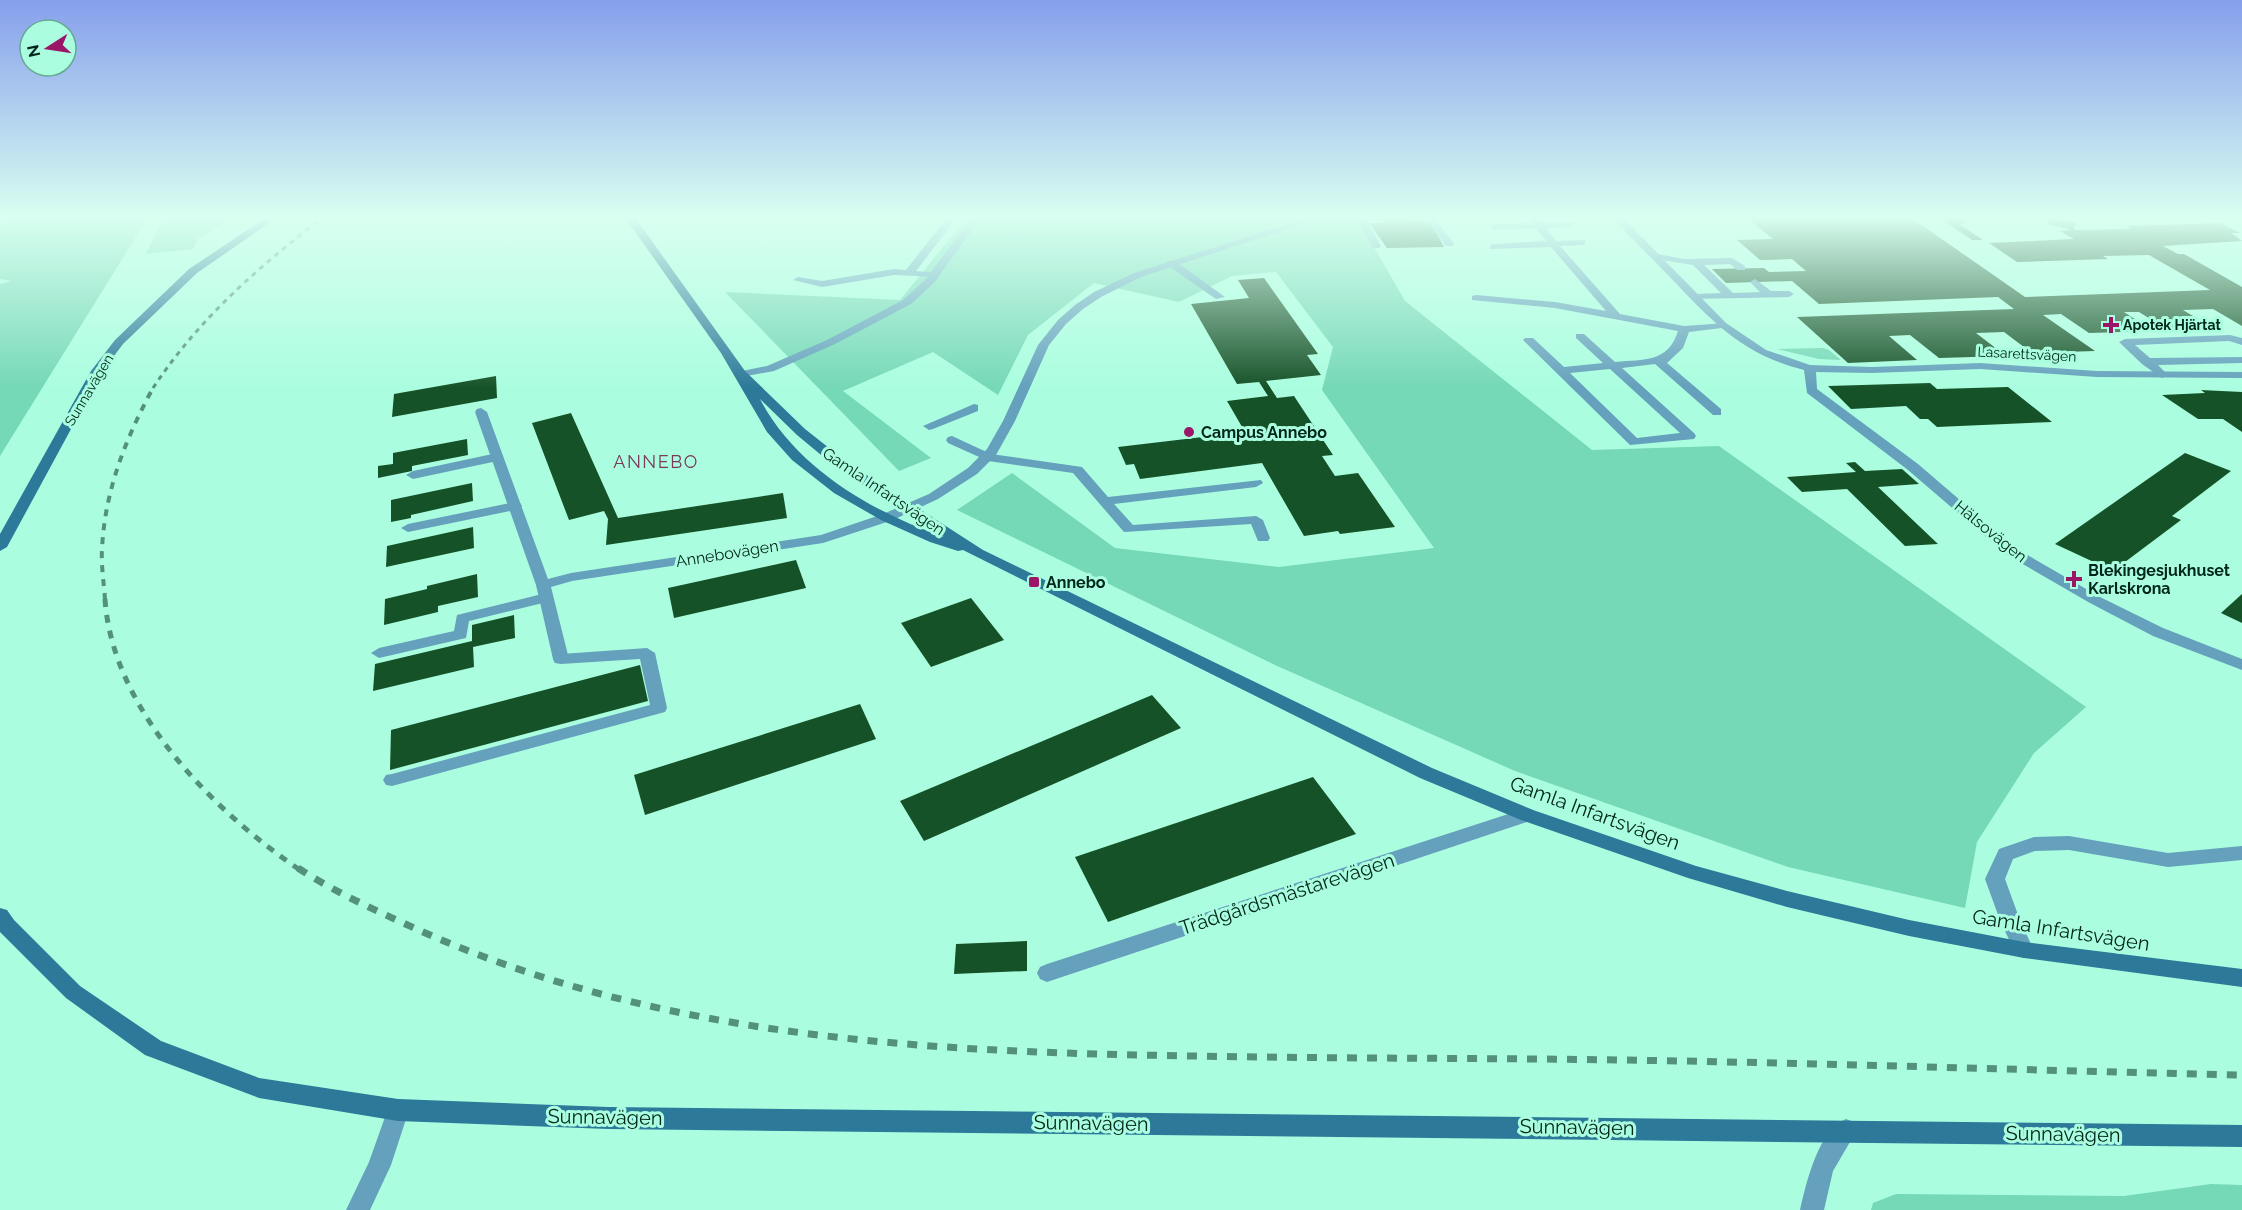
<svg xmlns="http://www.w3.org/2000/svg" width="2242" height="1210" viewBox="0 0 2242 1210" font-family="Raleway,sans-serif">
<rect width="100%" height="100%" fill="#aafedf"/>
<g fill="#75d8b6">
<polygon points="6,219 147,219 0,456 0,284 11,281 0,279 0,222"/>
<polygon points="163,219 230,219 198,239 193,249 146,254"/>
<polygon points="966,219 1358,219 1405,301 1592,450 1719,446 2086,707 2034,753 1977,842 1965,908 1788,867 1515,771 1275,665 957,510 1012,473 1115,548 1279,567 1434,548 1322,390 1333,347 1276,272 1232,276 1179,302 1094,283 1028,335 998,395 933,352 843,391 931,458 899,471 725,292 900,300"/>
<polygon points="1823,348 1829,350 1841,360 1819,359 1777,349"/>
<polygon points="2211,1184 2242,1185 2242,1210 1871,1210 1873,1203 1896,1194 2124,1196"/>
</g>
<g fill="#165228">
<polygon points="1396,219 1430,221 1444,247 1387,248 1369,223 1383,223 1382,220"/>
<polygon points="1749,219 1913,219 2025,297 2210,290 2149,255 2103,256 2108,259 2017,262 1989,243 2074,239 2060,231 2071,230 2068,229 2047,224 2050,219 2077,223 2073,228 2076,230 2132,229 2127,226 2220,223 2240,233 2231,233 2242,241 2163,246 2178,254 2184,254 2242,287 2242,326 2213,309 2183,310 2213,328 2168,330 2139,312 2124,312 2153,331 2089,333 2061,314 2043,315 2095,351 2032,353 2004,332 1976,333 2006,356 1939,358 1910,335 1889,336 1917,360 1848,363 1797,317 2014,309 1998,297 1819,304 1792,281 1726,283 1712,269 1764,268 1769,272 1806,271 1792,259 1760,260 1737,240 1773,239"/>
<polygon points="1941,219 1961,219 1966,223 1959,224 1983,240 1972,240"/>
<polygon points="1264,278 1318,354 1307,355 1321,375 1266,381 1277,398 1294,396 1333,455 1322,456 1335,476 1358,473 1395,527 1340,534 1338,531 1304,536 1262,463 1140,479 1134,464 1126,465 1118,447 1245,432 1227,401 1268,396 1259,382 1237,384 1191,304 1249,298 1238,280"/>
<polygon points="496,376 497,398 392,417 394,394"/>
<polygon points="1930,383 1937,389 2008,387 2052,422 1937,427 1928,419 1920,419 1906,406 1851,409 1828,386"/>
<polygon points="2201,390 2242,392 2242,432 2223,419 2198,419 2162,395 2205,393"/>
<polygon points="571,413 618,518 783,493 787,518 606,545 608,519 604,511 569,520 532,423"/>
<polygon points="467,439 468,455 412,466 412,471 378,478 378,466 393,464 393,453"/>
<polygon points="2185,453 2231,471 2172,516 2181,520 2113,571 2055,544"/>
<polygon points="1855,462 1865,471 1902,469 1919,484 1878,487 1938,544 1905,546 1847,489 1802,492 1787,477 1856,472 1846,463"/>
<polygon points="472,483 473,501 411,515 411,518 391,522 391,500"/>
<polygon points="473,527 474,548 386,567 387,546"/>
<polygon points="796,560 806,588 674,618 668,588"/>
<polygon points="477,574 478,597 438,606 438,612 384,625 385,599 427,589 427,586"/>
<polygon points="2242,594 2242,623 2221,613"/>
<polygon points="971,598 1004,640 931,667 901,623"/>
<polygon points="514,615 515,638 473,647 474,667 373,691 375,664 472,641 472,625"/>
<polygon points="640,665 648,701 390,770 391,730"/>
<polygon points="1152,695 1181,728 924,841 900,801"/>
<polygon points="860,704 876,739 645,815 634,775"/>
<polygon points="1313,777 1356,834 1108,922 1075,857"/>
<polygon points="1027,941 1027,971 954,974 956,944"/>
</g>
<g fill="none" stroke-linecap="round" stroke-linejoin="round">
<g fill="#65a0bc" fill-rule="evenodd">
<polygon points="946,219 956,219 916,271 939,273 939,277 894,275 822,287 793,280 798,277 822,281 894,269 906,270"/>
<polygon points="1356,219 1366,219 1381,246 1379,248 1373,248"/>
<polygon points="1426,219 1436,219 1454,244 1452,246 1446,246"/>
<path d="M1529 219H1539L1541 222H1571L1573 224 1568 227 1546 228 1556 241 1585 240V244L1582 245 1560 246 1620 314 1684 326 1726 323V327L1722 328 1689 332 1683 348 1667 363 1721 409V415H1713L1655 364 1622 368 1694 433 1696 436 1694 439 1630 445 1523 340 1525 338H1533L1564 367 1603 363 1576 338V334H1584L1615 362C1644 359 1668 363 1678 331L1555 308 1472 300V296L1476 295 1555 302 1606 311 1551 247 1490 249V245L1493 244 1546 241 1536 228 1494 230 1489 227 1494 224 1532 223ZM1610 369 1680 433 1637 438 1570 373Z"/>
<polygon points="1658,254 1684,259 1732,258 1745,266 1745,270 1737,270 1730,264 1704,265 1733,293 1760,292 1750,282 1755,279 1771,291 1789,291 1794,294 1789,297 1691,299 1691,295 1695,294 1721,293 1693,265 1655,259 1653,257"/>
<polygon points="1167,261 1175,261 1225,297 1216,299 1167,265"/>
<polygon points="2230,335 2242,338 2242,345 2229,341 2135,345 2150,358 2242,357 2242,363 2158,365 2168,375 2162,378 2142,364 2119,342 2125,339"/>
<polygon points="974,404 978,405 978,411 933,429 929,430 923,426"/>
<polygon points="952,436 991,454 1082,467 1108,497 1261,480 1263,483 1256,487 1114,504 1133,525 1256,516 1263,520 1270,538 1268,541 1258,541 1251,524 1124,532 1073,473 988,461 948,443 946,440 948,437"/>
<polygon points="497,453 502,454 503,457 502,460 413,479 406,475 413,471"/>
<polygon points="515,502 520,503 522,506 520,509 408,532 401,528 408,524"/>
<polygon points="546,593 551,595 553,598 551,601 469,621 466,638 379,658 371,653 379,648 454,631 457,615"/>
<polygon points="647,648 655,653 667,708 665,712 392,786 386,785 383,780 386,775 392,774 650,705 640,659 561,664 555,663 553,659 555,655 561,654"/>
</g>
<g fill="#65a0bc" fill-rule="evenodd">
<polygon points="970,219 980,219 934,283 911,304 835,344 774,371 741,377 735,374 737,372 767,366 827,340 903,300 926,279"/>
<polygon points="1303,219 1318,219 1141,277 1101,297 1083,309 1066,324 1049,345 1015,421 996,455 977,474 938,499 893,520 823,543 572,581 551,587 569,659 567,663 555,663 553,659 536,585 475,412 477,409 481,408 487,412 548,579 571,573 821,535 883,514 929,494 968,468 987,449 1003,421 1038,345 1058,320 1075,305 1094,292 1134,273"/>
<path d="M1614 219H1624L1726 323 1766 350 1810 365 1872 367 1980 363 2097 371 2242 372V378L2097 377 1980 369 1872 373 1816 372 1817 389 1918 464 2017 549 2100 597 2163 628 2242 659V670L2153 636 2090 603 2007 555 1908 470 1807 393 1804 370C1740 354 1710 319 1666 273 1649 255 1630 238 1614 219Z"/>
<polygon points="1527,808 1533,810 1536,815 1533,820 1047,982 1040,979 1037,973 1040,967 1047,964"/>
<polygon points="2069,836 2168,853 2242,846 2242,860 2168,867 2069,850 2035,851 2013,859 2005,879 2021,923 2034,950 2031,956 2024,958 2017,956 2001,923 1985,879 1999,849 2034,837"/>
<polygon points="398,1099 406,1103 409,1110 391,1165 370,1210 346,1210 369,1162 390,1103"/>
<path d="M1846 1119 1854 1122 1857 1130 1833 1171 1824 1210H1800C1806 1184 1818 1130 1846 1119Z"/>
</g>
<g fill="#2c7999" fill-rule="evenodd">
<polygon points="264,219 275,219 197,273 123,344 102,372 7,547 0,551 0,534 91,371 115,340 189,269"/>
<path d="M626 219H636L745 371 805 429 848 463 983 550 1432 768 1533 810 1696 866 1787 891 1909 920 2024 942 2242 969V987L2024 958 1909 936 1787 907 1688 878 1521 820 1420 778 963 550 958 551 930 542 881 520 834 493 792 460 767 432 721 353ZM760 399 797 435 838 469 944 537C872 512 796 468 760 399Z"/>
<polygon points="0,908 7,910 14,920 80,986 161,1041 259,1078 398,1099 608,1107 2242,1125 2242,1147 608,1129 398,1121 259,1098 145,1055 66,998 0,932"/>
</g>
<path stroke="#54917c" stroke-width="3" stroke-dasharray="5 5" stroke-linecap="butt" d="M153 388C198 320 257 268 321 219"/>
<path stroke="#54917c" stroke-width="4" stroke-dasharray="7 7" stroke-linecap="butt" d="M105 600C104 583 101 566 102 549 105 489 126 438 154 386"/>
<path stroke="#54917c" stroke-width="5" stroke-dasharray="8 8" stroke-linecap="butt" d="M105 599C112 709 213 811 300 870"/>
<path stroke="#54917c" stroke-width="7" stroke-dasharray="10 10" stroke-linecap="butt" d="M298 868C336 893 379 912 421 931 647 1032 896 1050 1140 1055 1272 1058 1405 1058 1537 1059 1772 1061 2007 1070 2242 1075"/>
</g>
<linearGradient id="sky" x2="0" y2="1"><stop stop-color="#869fec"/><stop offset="0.56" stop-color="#d9fff1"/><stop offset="1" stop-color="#d9fff1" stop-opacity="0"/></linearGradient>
<rect width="2242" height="388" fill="url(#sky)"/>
<g fill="#9c1668" stroke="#aafedf" stroke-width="2">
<path d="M2108 316h6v6h6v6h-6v6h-6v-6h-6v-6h6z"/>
<circle cx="1189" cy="432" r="6"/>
<path d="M2071 570h6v6h6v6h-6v6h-6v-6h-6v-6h6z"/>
<rect x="1028" y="576" width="12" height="12" rx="3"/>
</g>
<g text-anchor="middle" stroke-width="6" stroke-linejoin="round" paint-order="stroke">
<g font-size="14" font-weight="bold" fill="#01261b" stroke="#aafedf" text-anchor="start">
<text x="2123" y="330">Apotek Hjärtat</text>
</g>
<g font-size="14" fill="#01261b" stroke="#aafedf">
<text transform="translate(2027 354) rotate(3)" y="5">Lasarettsvägen</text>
<text transform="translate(89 390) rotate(-59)" y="5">Sunnavägen</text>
</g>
<g font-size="16" font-weight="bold" fill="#01261b" stroke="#aafedf" text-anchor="start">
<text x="1201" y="438">Campus Annebo</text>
<text x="2088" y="576">Blekingesjukhuset<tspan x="2088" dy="18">Karlskrona</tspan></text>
<text x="1046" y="588">Annebo</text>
</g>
<g font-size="16" fill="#01261b" stroke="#aafedf">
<text transform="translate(884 491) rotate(34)" y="6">Gamla Infartsvägen</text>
<text transform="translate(1991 531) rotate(39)" y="6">Hälsovägen</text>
<text transform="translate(727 553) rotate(-9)" y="6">Annebovägen</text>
</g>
<g font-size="18" letter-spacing="1.5" fill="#7a395b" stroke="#aafedf">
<text x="656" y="468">ANNEBO</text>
</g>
<g font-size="20" fill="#01261b" stroke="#aafedf">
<text transform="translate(1595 813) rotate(20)" y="7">Gamla Infartsvägen</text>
<text transform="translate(1287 894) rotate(-18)" y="7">Trädgårdsmästarevägen</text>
<text transform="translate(2061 930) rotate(9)" y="7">Gamla Infartsvägen</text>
<text transform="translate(605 1117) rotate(1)" y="7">Sunnavägen</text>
<text transform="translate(1091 1123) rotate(1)" y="7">Sunnavägen</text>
<text transform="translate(1577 1127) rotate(1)" y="7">Sunnavägen</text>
<text transform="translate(2063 1134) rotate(1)" y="7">Sunnavägen</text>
</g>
</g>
<g transform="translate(48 48) rotate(258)"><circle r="28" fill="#aafedf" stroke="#66a891" stroke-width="1.5"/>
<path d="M0-4.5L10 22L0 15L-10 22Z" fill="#9c1668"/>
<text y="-9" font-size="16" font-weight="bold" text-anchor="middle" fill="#01261b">N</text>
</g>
</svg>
